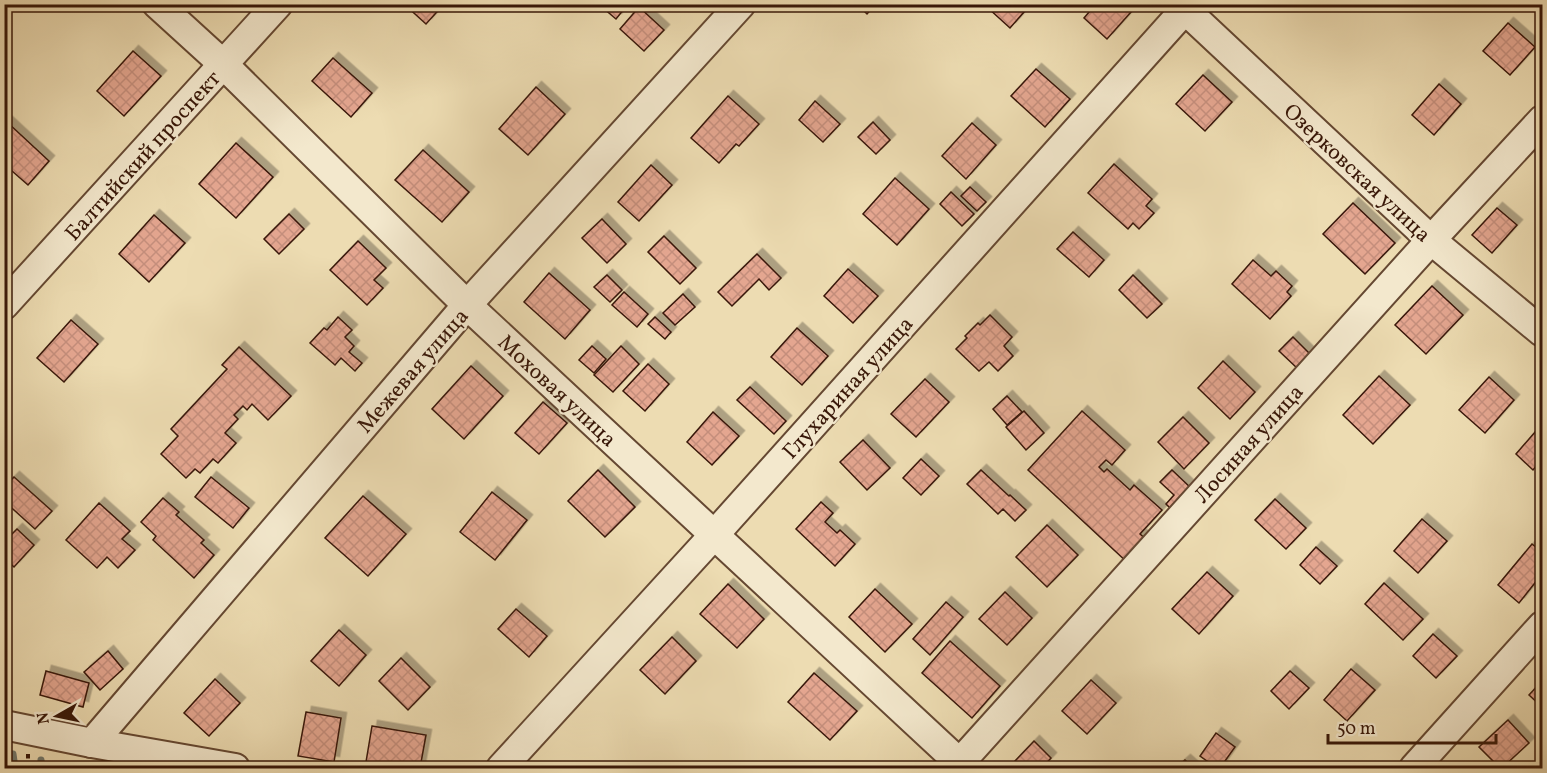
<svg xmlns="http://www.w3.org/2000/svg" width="1547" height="773" viewBox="0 0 1547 773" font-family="Vollkorn,serif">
<defs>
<pattern id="building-cross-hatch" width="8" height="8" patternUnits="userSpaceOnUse" patternTransform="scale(1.5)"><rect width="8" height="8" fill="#e4a690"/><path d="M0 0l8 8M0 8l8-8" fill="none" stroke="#c48e7b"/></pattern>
<filter id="shadow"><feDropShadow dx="5.5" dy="-5.5" stdDeviation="0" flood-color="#0004"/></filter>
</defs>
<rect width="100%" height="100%" fill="#eddcb2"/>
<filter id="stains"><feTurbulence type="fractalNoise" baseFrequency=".00333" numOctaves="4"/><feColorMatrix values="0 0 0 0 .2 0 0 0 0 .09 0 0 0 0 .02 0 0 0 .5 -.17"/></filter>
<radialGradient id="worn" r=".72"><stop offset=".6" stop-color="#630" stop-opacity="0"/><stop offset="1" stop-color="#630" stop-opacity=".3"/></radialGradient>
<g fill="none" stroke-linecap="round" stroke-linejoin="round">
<g stroke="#72796d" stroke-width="7">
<polyline points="13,754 15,768"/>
<polyline points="41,760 42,768"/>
</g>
</g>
<g fill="url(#building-cross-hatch)" stroke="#381708" stroke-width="1.5" filter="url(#shadow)">
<polygon points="404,4 444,4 426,24"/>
<polygon points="606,4 619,4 624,9 616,19 603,8"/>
<polygon points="857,4 876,4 867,14"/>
<polygon points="991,4 1015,4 1024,12 1010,28 988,8"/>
<polygon points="1096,4 1123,4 1131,12 1107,39 1084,18"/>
<polygon points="639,7 664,30 644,51 620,29"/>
<polygon points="1508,23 1535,47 1510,75 1483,51"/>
<polygon points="133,51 161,76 124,116 97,91"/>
<polygon points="333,58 372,93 351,117 312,81"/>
<polygon points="1036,69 1070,99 1045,127 1011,96"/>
<polygon points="1203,75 1232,102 1205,131 1176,104"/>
<polygon points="1439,84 1461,104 1434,135 1412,115"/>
<polygon points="536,87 565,114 528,155 499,129"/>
<polygon points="728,96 759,124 739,146 736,144 719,163 691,138"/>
<polygon points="815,101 840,124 823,142 799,120"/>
<polygon points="7,122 49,161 28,185 4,164 4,125"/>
<polygon points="873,122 890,140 876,154 858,137"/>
<polygon points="972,123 996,145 966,179 942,156"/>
<polygon points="236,143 273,177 236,218 199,184"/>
<polygon points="423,150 469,192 442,222 395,180"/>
<polygon points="1114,164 1152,199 1146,206 1154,213 1139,229 1133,223 1128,229 1088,193"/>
<polygon points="651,165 672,185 639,221 618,202"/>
<polygon points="895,178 929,209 897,245 863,214"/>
<polygon points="970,187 986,202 977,211 961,196"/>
<polygon points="951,192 974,214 962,226 940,204"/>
<polygon points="1353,203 1395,243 1365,274 1323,234"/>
<polygon points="1497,208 1517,225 1492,253 1472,235"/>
<polygon points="289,214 304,229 279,254 264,239"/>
<polygon points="154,215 185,243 149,282 119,254"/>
<polygon points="602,219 626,244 607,263 582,238"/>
<polygon points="1073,232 1104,260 1089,277 1057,249"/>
<polygon points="664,236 696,268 680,284 648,252"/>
<polygon points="358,241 386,268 374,280 383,288 367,305 330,270"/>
<polygon points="757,254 781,278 769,290 759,279 732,306 718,292"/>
<polygon points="1253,260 1271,276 1276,271 1292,286 1287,292 1291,296 1270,319 1232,284"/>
<polygon points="848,269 878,296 853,323 824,296"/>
<polygon points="549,273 590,310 565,339 524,302"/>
<polygon points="607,275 622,290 610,302 594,287"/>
<polygon points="1133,275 1162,304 1147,318 1119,290"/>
<polygon points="1432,286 1463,315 1426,354 1395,325"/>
<polygon points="624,292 648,314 637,327 612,305"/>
<polygon points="683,294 695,307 675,325 663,313"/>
<polygon points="990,315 1012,337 1004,346 1013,356 998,371 989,362 979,371 956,349 967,338 965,336 978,323 980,325"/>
<polygon points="338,317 352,330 345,337 354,346 349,352 362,363 355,371 341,358 335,365 310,343 324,328 327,330"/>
<polygon points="655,317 671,332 665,339 648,324"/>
<polygon points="71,320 98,344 64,382 37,358"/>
<polygon points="797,328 828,356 802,385 771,357"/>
<polygon points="1293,337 1311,355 1298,369 1279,351"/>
<polygon points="592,346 606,359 594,373 579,360"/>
<polygon points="621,346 639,364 613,392 594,375"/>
<polygon points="239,347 291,396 268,420 252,404 247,410 243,406 234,415 238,419 225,433 236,443 218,463 213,459 200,473 195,469 186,478 161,454 178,436 171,429 227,369 222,365"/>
<polygon points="1223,361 1255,392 1230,419 1198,388"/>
<polygon points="648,364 669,384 645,411 623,391"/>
<polygon points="471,366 503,396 464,439 432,409"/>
<polygon points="1379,376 1410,405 1373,444 1343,415"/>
<polygon points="1489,377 1514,400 1485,433 1459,410"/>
<polygon points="925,379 949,402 916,437 891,414"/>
<polygon points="750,387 786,421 774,434 737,400"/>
<polygon points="1007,396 1022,412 1007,425 993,409"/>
<polygon points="543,402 567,423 539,454 515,433"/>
<polygon points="1024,411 1044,433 1026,450 1006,427"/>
<polygon points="1082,411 1125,450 1112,465 1106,460 1099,467 1104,472 1107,469 1130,490 1134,485 1162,510 1140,534 1149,542 1129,564 1028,470"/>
<polygon points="713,412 739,436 712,465 687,442"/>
<polygon points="1183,417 1209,443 1184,469 1158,442"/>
<polygon points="1542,424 1542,459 1533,470 1516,454"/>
<polygon points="863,440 890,468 867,490 840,462"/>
<polygon points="921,459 939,476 921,495 903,478"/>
<polygon points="598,470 635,507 605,537 568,501"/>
<polygon points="981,470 1009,496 1010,495 1026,510 1015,521 1003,509 998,514 967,484"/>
<polygon points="1172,470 1192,489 1173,511 1166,504 1174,495 1160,482"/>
<polygon points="14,477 52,511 35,529 4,501 4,487"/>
<polygon points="211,477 249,508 233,528 195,497"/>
<polygon points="492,492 527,520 495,560 460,532"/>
<polygon points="363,496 406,534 368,576 325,538"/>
<polygon points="163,498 179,512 176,515 204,540 201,543 214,555 194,578 153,540 156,536 141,522"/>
<polygon points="1275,499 1306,528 1286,549 1255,520"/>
<polygon points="821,502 833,513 825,522 837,533 840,530 855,544 835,566 796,529"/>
<polygon points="99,503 130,531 122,539 135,550 118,568 107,557 97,568 66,540"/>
<polygon points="1422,519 1447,541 1418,573 1394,551"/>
<polygon points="1047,525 1078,555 1047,587 1016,557"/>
<polygon points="17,529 34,545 14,567 4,558 4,542"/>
<polygon points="1532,544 1542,552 1542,574 1519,603 1498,585"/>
<polygon points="1316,547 1337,566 1320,584 1300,565"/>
<polygon points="1207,572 1233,596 1199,634 1172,609"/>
<polygon points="1384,583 1423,619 1403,640 1365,604"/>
<polygon points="728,584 764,619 737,648 700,614"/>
<polygon points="875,589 912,624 885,652 849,617"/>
<polygon points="1005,592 1032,618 1007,645 979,619"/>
<polygon points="946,602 963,617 930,655 913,639"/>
<polygon points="516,609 547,636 529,657 498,629"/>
<polygon points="339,630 366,655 339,686 311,661"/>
<polygon points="1433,634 1457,656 1436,678 1413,656"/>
<polygon points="672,637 696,661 665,694 640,670"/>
<polygon points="950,641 1000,686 972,718 922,673"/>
<polygon points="108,651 123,669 100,690 84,672"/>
<polygon points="401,658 430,687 408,710 379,681"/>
<polygon points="1351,669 1375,690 1347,721 1324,700"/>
<polygon points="46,671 89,683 83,707 40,695"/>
<polygon points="1290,671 1309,688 1289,709 1271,691"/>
<polygon points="814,673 857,711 830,740 788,702"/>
<polygon points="215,679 240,703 209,736 184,713"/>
<polygon points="1091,680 1116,703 1087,734 1062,711"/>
<polygon points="1542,681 1542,707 1529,695"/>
<polygon points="306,712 341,718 334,762 298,756"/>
<polygon points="1508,720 1529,743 1502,768 1500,768 1479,747"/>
<polygon points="372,726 426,735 420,768 365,768"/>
<polygon points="1216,733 1235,747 1220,768 1217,768 1200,756"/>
<polygon points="1034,741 1051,758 1042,768 1023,768 1015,761"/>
<polygon points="1185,760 1194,768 1176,768"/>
</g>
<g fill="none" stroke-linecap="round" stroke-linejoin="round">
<defs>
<g id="minor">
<polyline points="157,4 224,65 467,305 965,768"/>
<polyline points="1179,4 1431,240 1542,332"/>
<polyline points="4,305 278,4"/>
<polyline points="4,725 92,743 235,768"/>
<polyline points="92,743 467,305 741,4"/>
<polyline points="501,768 714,535 1190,4"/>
<polyline points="955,768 1431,240 1542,120"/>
<polyline points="1414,768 1542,626"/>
</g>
</defs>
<use href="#minor" stroke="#654832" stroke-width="32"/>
<polyline stroke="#381708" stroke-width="4" stroke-dasharray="4.5 3" stroke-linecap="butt" points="28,754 28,768"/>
<use href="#minor" stroke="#f3e8cd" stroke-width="28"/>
</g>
<g text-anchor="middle" stroke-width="4.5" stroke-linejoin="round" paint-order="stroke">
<g font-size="22" fill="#381708" stroke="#f3e8cd">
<text transform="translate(142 155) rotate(-48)" y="8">Балтийский проспект</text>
<text transform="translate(1358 172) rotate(43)" y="8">Озерковская улица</text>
<text transform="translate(412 370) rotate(-49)" y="8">Межевая улица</text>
<text transform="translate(847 387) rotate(-48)" y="8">Глухариная улица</text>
<text transform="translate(558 390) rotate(43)" y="8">Моховая улица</text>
<text transform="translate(1248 443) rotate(-48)" y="8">Лосиная улица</text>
</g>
</g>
<rect width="1547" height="773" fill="none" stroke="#eddcb2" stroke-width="24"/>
<rect x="6" y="6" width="1535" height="761" fill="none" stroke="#381708" stroke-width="3"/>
<rect x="12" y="12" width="1523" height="749" fill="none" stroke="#381708" stroke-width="1.5"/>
<g transform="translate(57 716) rotate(261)" stroke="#f3e8cd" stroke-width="4.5" paint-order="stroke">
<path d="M0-4.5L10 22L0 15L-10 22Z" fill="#381708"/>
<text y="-9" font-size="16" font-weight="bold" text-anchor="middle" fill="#381708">N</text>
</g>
<path d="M1328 734v9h168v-9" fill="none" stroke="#381708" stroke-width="3"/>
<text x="1337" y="734" font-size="18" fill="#381708" stroke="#f3e8cd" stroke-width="4.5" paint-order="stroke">50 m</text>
<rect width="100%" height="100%" filter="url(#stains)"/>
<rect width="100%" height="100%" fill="url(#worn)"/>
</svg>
